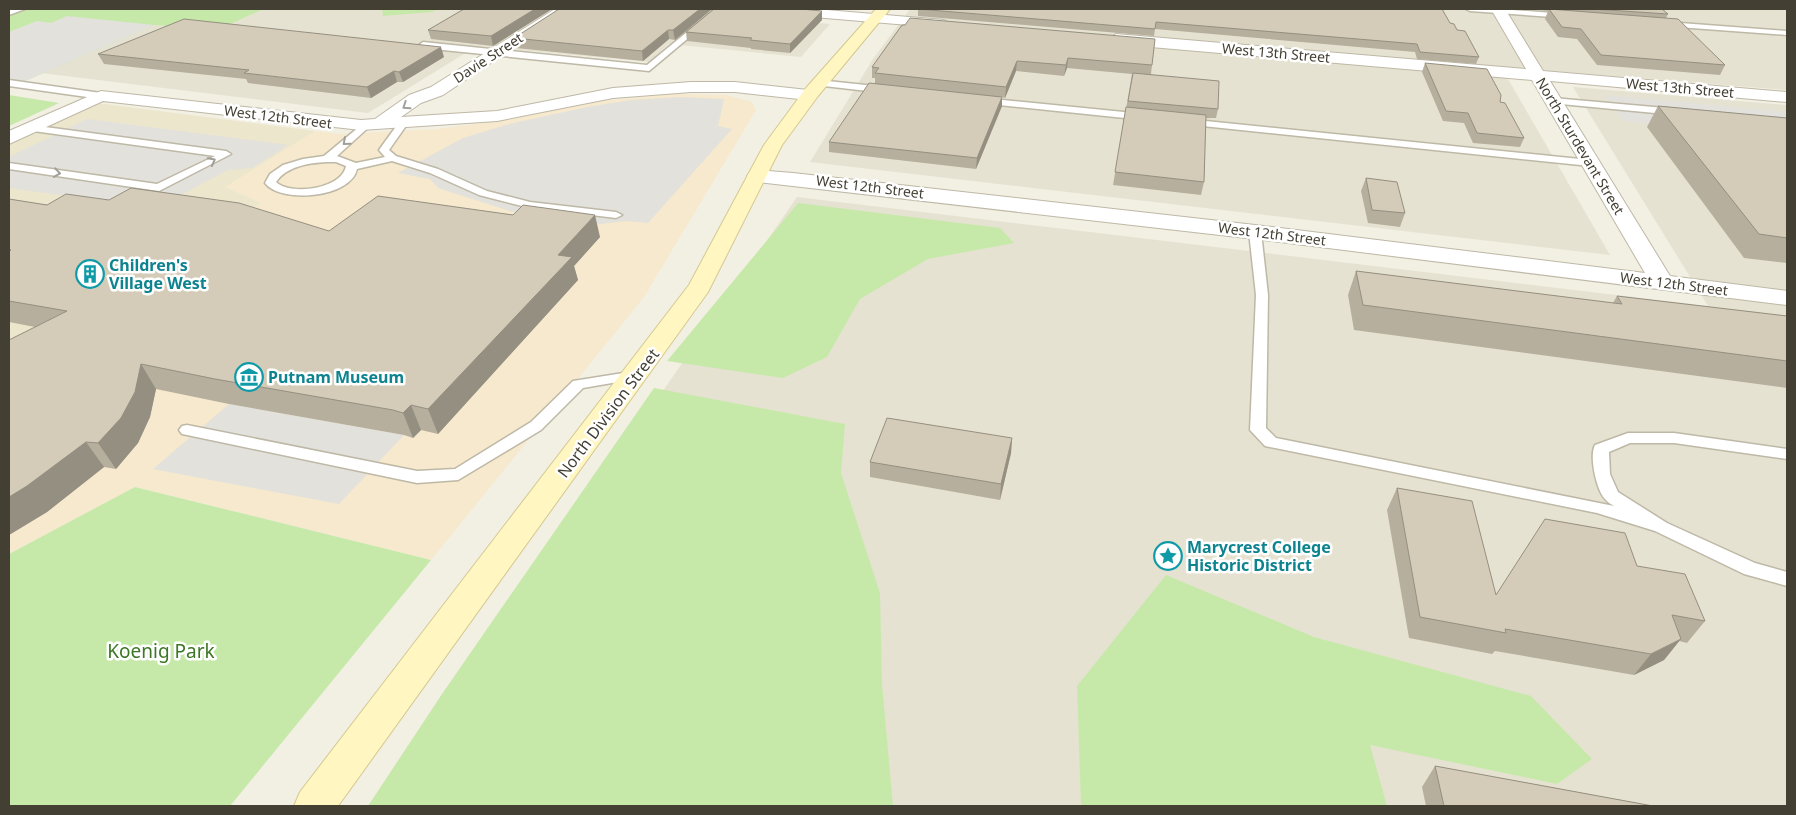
<svg xmlns="http://www.w3.org/2000/svg" width="1796" height="815" viewBox="0 0 1796 815" font-family="'Noto Sans',sans-serif">
<rect width="100%" height="100%" fill="#f2efe3"/>
<g fill="#e6e2d1">
<polygon points="264,9 667,9 830,24 801,57 669,44 649,62 477,46 368,113 41,73 154,25 216,30"/>
<polygon points="910,9 1787,9 1787,90 1501,67 1610,255 810,162 873,59"/>
<polygon points="1573,87 1787,105 1787,806 376,806 797,197 1708,306"/>
</g>
<polygon fill="#f6e9cd" points="676,94 726,95 752,102 756,110 644,297 431,560 136,487 9,554 9,362 261,203 225,187 315,131 340,134 437,129 506,120 601,101"/>
<polygon fill="#ece6cc" points="97,103 315,131 225,187 261,203 41,346 9,362 9,145"/>
<g fill="#c6e9aa">
<polygon points="9,9 264,9 217,30 154,25 25,81 9,85"/>
<polygon points="382,9 438,9 432,12 383,16"/>
<polygon points="9,95 59,103 9,126"/>
<polygon points="798,203 1000,228 1014,243 928,259 860,299 827,357 783,378 667,361"/>
<polygon points="654,388 845,424 841,473 880,593 882,684 893,806 368,806 442,694"/>
<polygon points="135,487 431,560 230,806 9,806 9,554"/>
<polygon points="1166,575 1314,637 1531,696 1592,759 1557,784 1370,745 1387,806 1081,806 1077,686"/>
</g>
<g fill="#e2e1dc">
<polygon points="67,16 154,25 25,81 9,79 9,32 37,21 51,23"/>
<polygon points="1605,95 1787,112 1787,136 1623,121"/>
<polygon points="680,97 724,99 718,126 732,129 648,223 627,221 600,224 513,212 438,188 430,179 398,173 463,138 509,124 587,107 631,100"/>
<polygon points="87,119 288,145 252,168 228,170 156,208 9,188 9,157"/>
<polygon points="229,404 404,435 339,504 153,469"/>
</g>
<g fill="none" stroke-linecap="round" stroke-linejoin="round">
<defs>
<g id="lane">
<polygon points="14,9 25,9 9,15 9,10"/>
<polygon points="715,9 723,9 649,71 423,48 419,45 423,42 647,65"/>
<polygon points="1466,9 1499,9 1566,14 1570,16 1566,18 1470,11"/>
<polygon points="1667,22 1787,31 1787,35 1664,26 1663,24"/>
<polygon points="9,80 101,93 106,96 101,99 9,86"/>
<polygon points="818,80 885,87 890,90 885,93 815,85 813,83"/>
<polygon points="982,98 1144,114 1149,117 1144,120 979,103 977,101"/>
<polygon points="1553,98 1676,109 1681,112 1676,115 1550,103 1550,99"/>
<polygon points="1186,119 1590,160 1595,163 1590,166 1183,124 1183,120"/>
<path d="M403 120 408 123 389 150 396 156 438 169 487 191 530 202 616 212 622 215 616 218 526 207 479 195 430 173 392 161 357 169C351 198 281 204 265 183L270 174 283 165 303 159 324 156 365 122 369 123V127L337 156 356 163 385 157 379 150 400 121ZM327 162H336L346 166C342 189 291 196 276 182 287 166 309 163 327 162Z"/>
<polygon points="30,125 226,151 231,154 159,191 9,169 9,163 157,184 215,156 26,130 26,126"/>
<path d="M1255 228 1261 232 1268 295 1266 428 1276 438 1614 506C1611 504 1607 502 1605 499 1596 489 1589 456 1595 445L1628 433H1674L1787 449V459L1674 443H1630L1609 452 1610 474 1618 492 1667 523 1755 563 1787 572V586L1744 574 1655 531 1597 513 1265 446 1250 430 1256 295 1249 232Z"/>
<polygon points="636,371 641,372 643,375 641,378 583,388 541,430 458,480 417,483 187,435 182,434 179,430 182,426 187,425 417,471 455,469 531,422 573,381"/>
</g>
<g id="street">
<polygon points="555,9 571,9 443,95 421,103 401,117 497,111 613,88 691,82 735,82 808,90 814,91 817,95 814,99 808,100 735,92 691,92 613,98 497,121 361,130 103,101 9,144 9,131 101,91 361,120 375,119 409,95 431,87"/>
<polygon points="759,9 815,9 944,20 951,24 944,28 766,13"/>
<polygon points="1491,9 1505,9 1543,71 1787,92 1787,102 1550,81 1670,276 1787,291 1787,305 1255,239 757,182 750,180 747,176 750,172 757,170 793,173 1255,225 1645,273 1532,80 1116,44 1108,39 1116,34 1526,69"/>
</g>
<polygon id="secondary" points="876,9 890,9 818,96 782,145 708,292 338,806 294,806 300,792 689,285 764,145 806,88"/>
</defs>
<use href="#lane" stroke="#beb8a6" stroke-width="3"/>
<use href="#street" stroke="#beb8a6" stroke-width="2"/>
<use href="#secondary" stroke="#d4c991" stroke-width="2"/>
<use href="#lane" fill="#fff" fill-rule="evenodd"/>
<use href="#street" fill="#fff" fill-rule="evenodd"/>
<use href="#secondary" fill="#fff6c1" fill-rule="evenodd"/>
</g>
<g fill="#b6af9e">
<polygon points="464,9 552,9 493,46 431,39 428,30"/>
<polygon points="712,9 675,40 669,39 643,61 516,48 514,38"/>
<polygon points="918,9 1450,23 1457,30 1479,57 1476,64 1417,59 1415,52 1155,29 1154,36 918,16"/>
<polygon points="1538,9 1662,9 1668,14 1666,18 1725,65 1720,75 1597,65 1577,39 1558,37 1545,19 1548,11 1539,10"/>
<polygon points="822,20 790,53 751,49 751,48 687,41 686,32"/>
<polygon points="902,25 1152,65 1151,74 1218,109 1216,118 1206,118 1204,182 1201,195 1113,185 1132,74 1067,68 1064,76 1016,71 1005,98 1002,97 1002,106 976,169 829,152 829,142 875,84 875,78 872,78 872,67"/>
<polygon points="98,54 444,57 403,82 397,82 371,98 248,83 246,79 104,64"/>
<polygon points="1425,63 1500,102 1524,138 1520,147 1473,143 1464,123 1443,121 1422,72"/>
<polygon points="1658,106 1787,118 1787,263 1744,258 1647,127"/>
<polygon points="1366,178 1405,213 1400,227 1368,223 1361,191"/>
<polygon points="9,199 47,205 329,231 600,237 574,266 578,280 438,434 421,430 413,438 404,435 229,404 156,389 150,417 138,443 116,469 104,467 47,512 9,535 9,340 35,327 9,322"/>
<polygon points="1356,271 1613,303 1617,296 1787,316 1787,388 1354,330 1348,295"/>
<polygon points="1012,438 1011,453 1000,500 870,477 870,462"/>
<polygon points="1397,488 1496,595 1637,566 1705,621 1687,643 1679,641 1664,660 1634,675 1495,651 1492,654 1409,638 1387,510"/>
<polygon points="1435,766 1653,806 1426,806 1422,787"/>
</g>
<g fill="#948f81">
<polygon points="535,9 552,9 493,46 491,36"/>
<polygon points="700,9 712,9 675,40 673,30"/>
<polygon points="822,11 822,20 790,53 790,44"/>
<polygon points="668,30 669,39 643,61 642,51"/>
<polygon points="441,47 444,57 403,82 399,72"/>
<polygon points="1068,58 1067,68 1064,76 1066,65"/>
<polygon points="1017,61 1016,71 1005,98 1006,87"/>
<polygon points="394,71 397,82 371,98 367,87"/>
<polygon points="1002,97 1002,106 976,169 977,158"/>
<polygon points="595,215 600,237 574,266 578,280 438,434 428,409 558,255"/>
<polygon points="141,364 156,389 150,417 138,443 116,469 98,443"/>
<polygon points="411,405 421,430 413,438 403,413"/>
<polygon points="1012,438 1011,453 1000,500 1001,484"/>
<polygon points="86,442 104,467 47,512 9,535 9,497"/>
<polygon points="1681,639 1664,660 1634,675 1651,654"/>
</g>
<g fill="#d4ccb8" stroke="#948f81">
<polygon points="464,9 535,9 491,36 428,30"/>
<polygon points="559,9 700,9 673,30 668,30 642,51 514,38"/>
<polygon points="714,9 801,9 822,11 790,44 750,40 752,38 686,32"/>
<polygon points="918,9 1442,9 1450,23 1454,24 1457,30 1465,31 1479,57 1420,52 1417,44 1156,22 1155,29"/>
<polygon points="1549,9 1678,19 1725,65 1601,55 1581,29 1562,27"/>
<polygon points="1593,9 1662,9 1668,14"/>
<polygon points="910,18 1155,39 1152,65 1068,58 1066,65 1017,61 1006,87 875,73 879,68 872,67 902,25 905,25"/>
<polygon points="184,19 441,47 399,72 394,71 367,87 244,73 249,70 98,54"/>
<polygon points="1425,63 1487,69 1501,95 1500,102 1505,103 1524,138 1477,133 1468,113 1446,111"/>
<polygon points="1133,73 1219,81 1218,109 1128,101"/>
<polygon points="869,83 1002,97 977,158 829,142"/>
<polygon points="1658,106 1787,118 1787,238 1759,234"/>
<polygon points="1126,107 1206,115 1204,182 1115,172"/>
<polygon points="1366,178 1397,182 1405,213 1372,210"/>
<polygon points="131,188 239,203 329,231 378,196 513,215 523,205 595,215 558,255 572,257 428,409 411,405 403,413 393,410 215,379 141,364 135,392 121,418 98,443 86,442 27,486 9,497 9,340 67,311 9,301 9,251 11,250 9,249 9,199 47,205 66,194 109,200"/>
<polygon points="1356,271 1622,304 1617,296 1787,316 1787,361 1363,305"/>
<polygon points="887,418 1012,438 1001,484 870,462"/>
<polygon points="1397,488 1472,501 1496,595 1545,519 1625,533 1637,566 1685,574 1705,621 1672,615 1681,639 1651,654 1505,629 1506,633 1420,617"/>
<polygon points="1435,766 1653,806 1444,806"/>
</g>
<defs><path id="oneway-chevron" d="M-2-3.5L2.5 0L-2 3.5" fill="none" stroke-width="1.6" stroke-linecap="round" stroke-linejoin="round" transform="scale(1.25)"/></defs>
<g stroke="#a29f99">
<use href="#oneway-chevron" transform="translate(406 106) rotate(146)"/>
<use href="#oneway-chevron" transform="translate(346 142) rotate(139)"/>
<use href="#oneway-chevron" transform="translate(212 161) rotate(-28)"/>
<use href="#oneway-chevron" transform="translate(57 173) rotate(8)"/>
</g>
<defs>
<symbol id="building-ring" viewBox="-11 -11 22 22"><circle r="9.5" fill="#fff" stroke="#0f9aa8" stroke-width="1.5"/><path d="M-4-6H4V6H1V3H-1V6H-4ZM-2.5-4.3h1.7v1.8h-1.7ZM.8-4.3h1.7v1.8H.8ZM-2.5-1h1.7V.8h-1.7ZM.8-1h1.7V.8H.8Z" fill="#0f9aa8"/></symbol>
<symbol id="museum-ring" viewBox="-11 -11 22 22"><circle r="9.5" fill="#fff" stroke="#0f9aa8" stroke-width="1.5"/><path d="M0-6L6-3V-2H-6V-3ZM-5-1h2V3h-2ZM-1-1h2V3h-2ZM3-1h2V3H3ZM-6 4H6V6H-6Z" fill="#0f9aa8"/></symbol>
<symbol id="sight-ring" viewBox="-11 -11 22 22"><circle r="9.5" fill="#fff" stroke="#0f9aa8" stroke-width="1.5"/><path d="M0-6L1.8-2.2L6-1.7L2.9 1.2L3.7 5.4L0 3.3L-3.7 5.4L-2.9 1.2L-6-1.7L-1.8-2.2Z" fill="#0f9aa8"/></symbol>
</defs>
<g fill-rule="evenodd">
<use href="#building-ring" x="74" y="258" width="32" height="32"/>
<use href="#museum-ring" x="233" y="361" width="32" height="32"/>
<use href="#sight-ring" x="1152" y="540" width="32" height="32"/>
</g>
<g text-anchor="middle" stroke-width="5" stroke-linejoin="round" paint-order="stroke">
<g font-size="14" fill="#443f33" stroke="#fff">
<text transform="translate(1276 53) rotate(5)" y="5">West 13th Street</text>
<text transform="translate(488 58) rotate(-33)" y="5">Davie Street</text>
<text transform="translate(1680 88) rotate(5)" y="5">West 13th Street</text>
<text transform="translate(278 117) rotate(7)" y="5">West 12th Street</text>
<text transform="translate(1580 146) rotate(59)" y="5">North Sturdevant Street</text>
<text transform="translate(870 187) rotate(7)" y="5">West 12th Street</text>
<text transform="translate(1272 234) rotate(7)" y="5">West 12th Street</text>
<text transform="translate(1674 284) rotate(7)" y="5">West 12th Street</text>
</g>
<g font-size="16" font-weight="bold" fill="#0d838f" stroke="#fff" text-anchor="start">
<text x="109" y="271">Children's<tspan x="109" dy="18">Village West</tspan></text>
<text x="268" y="383">Putnam Museum</text>
<text x="1187" y="553">Marycrest College<tspan x="1187" dy="18">Historic District</tspan></text>
</g>
<g font-size="16" fill="#443f33" stroke="#fff">
<text transform="translate(608 413) rotate(-53)" y="6">North Division Street</text>
</g>
<g font-size="19" fill="#3c7725" stroke="#fff">
<text x="161" y="658">Koenig Park</text>
</g>
</g>
<rect width="1796" height="815" fill="none" stroke="#443f33" stroke-width="20"/>
</svg>
